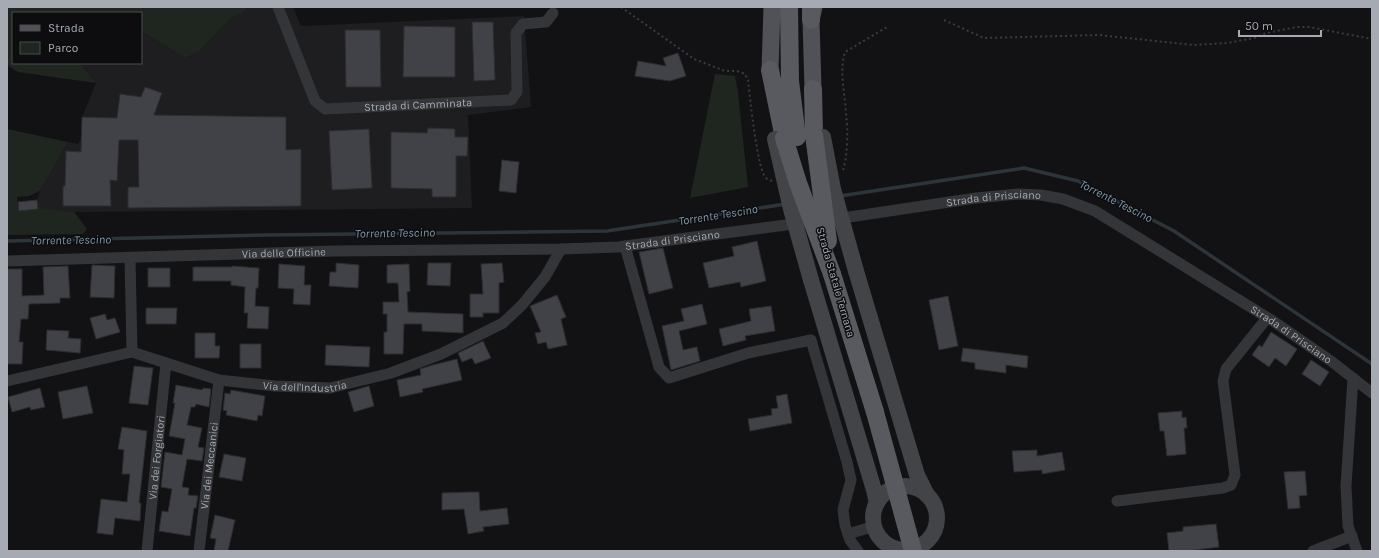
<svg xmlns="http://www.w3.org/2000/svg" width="1379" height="558" viewBox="0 0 1379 558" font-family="Karla,sans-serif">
<rect width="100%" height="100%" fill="#121214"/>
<polygon fill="#1e1e21" points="248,7 293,7 301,26 524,16 531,107 468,115 472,208 74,212 38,209 37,200 40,191 68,142 78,144 81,138 82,117 96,83 81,65 82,63 141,63 141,31 185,58 198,52 229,20 245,11"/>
<g fill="#1f261f">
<polygon points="7,7 248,7 245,11 229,20 198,52 185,58 141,31 141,13 13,13 13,63 82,63 81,65 96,83 18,72 7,65"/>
<polygon points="715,74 735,76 738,93 748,187 690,198"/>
<polygon points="7,129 68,142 40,191 29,196 17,197 18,206 74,212 87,229 83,234 7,235"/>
</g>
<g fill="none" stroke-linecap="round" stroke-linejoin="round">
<g stroke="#2d353b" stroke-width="3.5">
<polyline points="840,196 1024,168 1078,181 1174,231 1372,364"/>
<polyline points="7,241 267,235 607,231 786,204"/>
</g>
</g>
<g fill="#414247" stroke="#2c2d2f">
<polygon points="472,22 493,22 495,80 474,81"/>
<polygon points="404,26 455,27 455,77 403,77"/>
<polygon points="345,30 380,30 381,87 346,87"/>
<polygon points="678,53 686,76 670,81 635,76 638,61 666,66 663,58"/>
<polygon points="145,87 162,93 154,115 286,117 286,150 301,149 301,206 128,208 128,187 139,187 138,140 119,140 117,181 110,180 111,206 63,206 63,186 65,186 66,151 81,152 82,117 117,118 120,94 141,97"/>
<polygon points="428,128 455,129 455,137 468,137 467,156 456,156 456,197 432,197 432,189 391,188 391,132 427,133"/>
<polygon points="369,129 372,188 332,190 329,131"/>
<polygon points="502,160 519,162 516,193 499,191"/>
<polygon points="37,200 38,209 19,211 18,202"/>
<polygon points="757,241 766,281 741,287 740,282 709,288 703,263 734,256 732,247"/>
<polygon points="663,248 673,288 649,294 639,252"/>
<polygon points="336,263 359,265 358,288 329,286 330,272 336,272"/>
<polygon points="428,263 451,263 450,286 427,285"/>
<polygon points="502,263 504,282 499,283 499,313 483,313 483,317 470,317 470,294 483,294 481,264"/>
<polygon points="279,264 305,266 304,285 311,285 310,305 293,304 294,289 278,288"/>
<polygon points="409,264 410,291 407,292 408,312 463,314 463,333 422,331 422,324 404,324 403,354 384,354 384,332 387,332 387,314 383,314 383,302 399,302 398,283 387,283 387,265"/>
<polygon points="92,265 115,266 114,298 90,297"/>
<polygon points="68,266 70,298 60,298 60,303 29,304 28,319 21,319 19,342 23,342 22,364 7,364 7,269 22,269 22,296 44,295 43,267"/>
<polygon points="232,266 259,268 258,288 256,288 255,306 269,307 268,329 247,328 248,313 244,313 245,287 231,285 231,281 193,281 193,267 232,267"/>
<rect x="148" y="268" width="22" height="19"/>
<polygon points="557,295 566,317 561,319 567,345 548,349 546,342 538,344 535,333 541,332 530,306"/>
<polygon points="948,296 958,346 939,350 929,300"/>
<polygon points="702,304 707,324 679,331 683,350 697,347 700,361 671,370 662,326 684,321 681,309"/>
<polygon points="771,306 775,331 745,336 746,340 723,346 719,329 751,321 749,309"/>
<polygon points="146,308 177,308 176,324 146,324"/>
<polygon points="105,314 107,320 115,318 120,332 96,339 90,318"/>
<polygon points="47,330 69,331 68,338 81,339 80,353 46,350"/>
<polygon points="1271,332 1297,349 1286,366 1275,358 1269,367 1252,355 1259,345 1262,347"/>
<polygon points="195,333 215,333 215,346 220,346 219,358 195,358"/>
<polygon points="483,341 491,358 475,364 472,358 462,362 458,353"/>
<rect x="240" y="344" width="21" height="24"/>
<polygon points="326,345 370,347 369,367 325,365"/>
<polygon points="963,348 1028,356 1027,368 1006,365 1006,373 975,369 975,363 961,361"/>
<polygon points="457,359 462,380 422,389 423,392 400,397 397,380 421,375 420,369 433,365"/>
<polygon points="1311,360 1329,372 1320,386 1302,374"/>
<polygon points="134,366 153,368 148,405 129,403"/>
<polygon points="176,385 202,390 203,388 211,389 209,407 196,404 195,407 191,407 187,425 202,428 198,447 204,448 202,461 187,459 182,487 189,488 188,495 198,496 196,508 194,508 190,536 159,531 162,511 168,512 172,489 161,487 165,452 182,455 185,439 169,436 175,403 173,403"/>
<polygon points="87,386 93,413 63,419 58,392"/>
<polygon points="369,386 374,406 354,412 348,392"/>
<polygon points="40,388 45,407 31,410 30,407 12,412 8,397"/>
<polygon points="231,390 265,396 262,416 258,415 257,421 226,415 227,411 223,410 225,393 230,394"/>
<polygon points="787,394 792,423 750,431 748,419 772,415 771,409 778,408 776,396"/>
<polygon points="1182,411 1182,418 1186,417 1187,428 1184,428 1186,454 1167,456 1164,431 1160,431 1158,413"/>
<polygon points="122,427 147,431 139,503 141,503 140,521 115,518 113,535 97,533 101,499 127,502 130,474 122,474 124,450 118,449"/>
<polygon points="1037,450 1037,456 1062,452 1065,470 1042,474 1042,470 1014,472 1012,451"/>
<polygon points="224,454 246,458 242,481 219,477"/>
<polygon points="1305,471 1307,495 1299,496 1300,508 1288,509 1284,472"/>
<polygon points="471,492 479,492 480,511 507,508 509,524 483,527 484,531 468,534 464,509 442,510 442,493"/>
<polygon points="215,515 235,520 228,551 214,551 216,539 210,538"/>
<polygon points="1216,524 1219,547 1187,551 1169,551 1167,533 1183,531 1183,527"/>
</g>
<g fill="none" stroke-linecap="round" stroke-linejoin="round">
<g stroke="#3a3c3f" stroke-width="2" stroke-dasharray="2 3" stroke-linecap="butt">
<path d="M621 7 694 59 725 71H737L745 74 748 80C750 96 757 170 766 178 768 180 770 180 772 181"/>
<polyline points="944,20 984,38 1099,35 1193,45 1227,43 1254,38 1266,33 1297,27 1309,27 1372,39"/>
<path d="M843 170C848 155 848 130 846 114 845 93 839 72 845 52L887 27"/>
</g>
<g stroke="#343538" stroke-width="11">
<path id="s1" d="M278 7 315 101 325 109 511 100 517 92 516 33 523 24 546 22 553 13"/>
<path id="s2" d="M836 219 976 198 1018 194 1041 195 1063 199 1095 211 1273 321 1331 361 1372 393"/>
<polyline points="625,246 659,367 669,378 748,353 811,340 847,462 851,480 843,510 845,525 850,540 858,551"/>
<polyline points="130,258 132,352"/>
<path id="s3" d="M7 261 335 251 561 249 618 247 801 223"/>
<polyline points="1353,378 1346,486 1348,526 1357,551"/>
<path id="s4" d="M7 381 132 352 219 380 275 386 330 388 391 373 441 354 503 323 522 305 545 277 561 249"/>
<polyline points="1117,501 1223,488 1231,485 1235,475 1223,381 1226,369 1267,318"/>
<polyline points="848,534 875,526"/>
<path id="s5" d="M147 551 166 363"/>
<path id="s6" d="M199 551 219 380"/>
<polyline points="1313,551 1352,536"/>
</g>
<g stroke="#424448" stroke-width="16">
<polyline points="856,271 917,475 927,495"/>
<polyline points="811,280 874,490 877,503"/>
<circle cx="905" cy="518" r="32"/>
</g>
<g stroke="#505257" stroke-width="17">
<polyline points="770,70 772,7"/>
<polyline points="813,89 811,20 814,7"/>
</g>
<g stroke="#585a60" stroke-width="18">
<polyline points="789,7 790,81 797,137"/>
<polyline points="811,7 811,20"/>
<polyline points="770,70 784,138"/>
<polyline points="813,89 814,135"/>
<polyline points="832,274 875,412"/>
</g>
<g stroke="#424448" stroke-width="16">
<polyline points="823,137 833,189 856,271"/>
<polyline points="775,139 791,209 811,280"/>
</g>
<g stroke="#585a60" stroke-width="18">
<polyline points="814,135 828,241"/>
<polyline points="784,138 798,183 832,274"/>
<polyline points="875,412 913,551"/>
</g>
</g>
<g text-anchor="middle" stroke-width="3" stroke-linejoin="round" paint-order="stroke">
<g font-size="11" fill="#a5aab3" stroke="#0d0d0f">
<text dy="4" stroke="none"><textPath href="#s1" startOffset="207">Strada di Camminata</textPath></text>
<text dy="4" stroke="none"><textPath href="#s2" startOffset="159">Strada di Prisciano</textPath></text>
<text dy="4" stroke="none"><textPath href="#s3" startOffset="666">Strada di Prisciano</textPath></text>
<text dy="4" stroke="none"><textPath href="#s3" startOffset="277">Via delle Officine</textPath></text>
<text transform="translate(836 282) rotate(74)" y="4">Strada Statale Ternana</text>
<text dy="4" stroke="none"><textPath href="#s2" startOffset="495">Strada di Prisciano</textPath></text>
<text dy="4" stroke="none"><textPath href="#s4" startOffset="306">Via dell'Industria</textPath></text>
<text dy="4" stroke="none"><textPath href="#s5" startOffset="94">Via dei Forgiatori</textPath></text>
<text dy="4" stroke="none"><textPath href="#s6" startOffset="86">Via dei Meccanici</textPath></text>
</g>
<g font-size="12" font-style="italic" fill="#7e99ab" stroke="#0d0d0f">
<text transform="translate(1116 201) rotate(27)" y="4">Torrente Tescino</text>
<text transform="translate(718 215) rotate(-9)" y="4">Torrente Tescino</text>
<text transform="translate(395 233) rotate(-1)" y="4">Torrente Tescino</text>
<text transform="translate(71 240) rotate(-1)" y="4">Torrente Tescino</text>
</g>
</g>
<rect width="1379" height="558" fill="none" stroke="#a5aab3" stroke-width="16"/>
<rect x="12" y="12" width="130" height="52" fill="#0d0d0f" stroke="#4a4c51"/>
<rect x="20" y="25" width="20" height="6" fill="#505257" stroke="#4a4c51"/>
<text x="48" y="32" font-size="12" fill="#a5aab3">Strada</text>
<rect x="20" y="42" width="20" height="12" fill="#1f261f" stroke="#4a4c51"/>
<text x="48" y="52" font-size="12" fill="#a5aab3">Parco</text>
<path d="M1239 30v6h82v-6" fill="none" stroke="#a5aab3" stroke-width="2"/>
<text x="1245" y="30" font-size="12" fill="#a5aab3" stroke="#0d0d0f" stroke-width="3" paint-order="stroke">50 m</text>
</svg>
